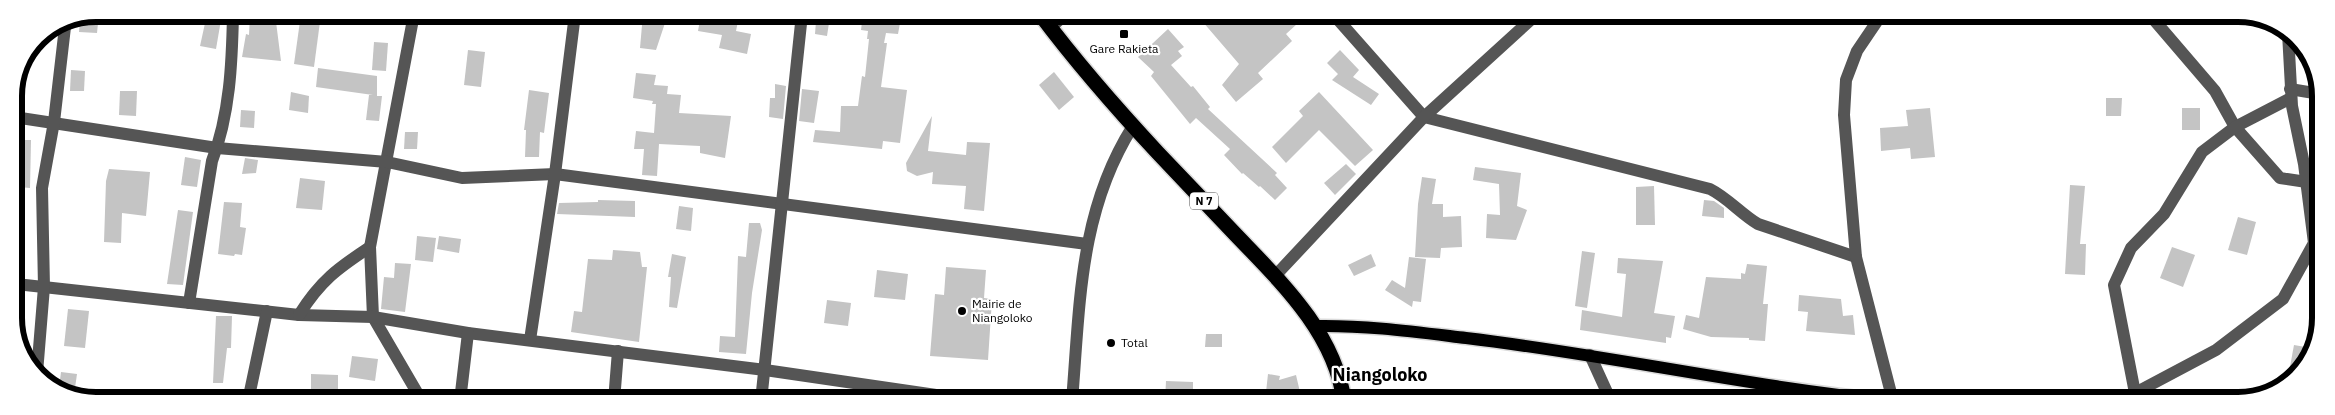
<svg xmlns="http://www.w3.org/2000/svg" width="2335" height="415" viewBox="0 0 2335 415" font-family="'IBM Plex Sans',sans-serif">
<rect width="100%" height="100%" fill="#fff"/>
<g fill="#c4c4c4">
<polygon points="96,14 99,14 97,33 79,32 80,20"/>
<polygon points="207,14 222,14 216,49 200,46"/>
<polygon points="250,14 275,14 281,61 242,57 246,34 249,35"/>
<polygon points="301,14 321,14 314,67 294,64"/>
<polygon points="643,14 668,14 656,50 640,48"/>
<polygon points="701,14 738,21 736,31 751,34 747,54 719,48 722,35 698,31"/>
<polygon points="863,14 876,14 875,19 900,23 898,34 886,33 884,43 887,43 881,87 907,90 900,143 883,141 882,149 813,142 815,130 840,132 841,106 858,106 862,76 865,77 869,39 867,39 868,31 861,30"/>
<polygon points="1196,14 1308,14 1286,34 1292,41 1258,73 1263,79 1236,102 1222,85 1239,64"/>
<polygon points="816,21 829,23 827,36 815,34"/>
<polygon points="1168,29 1184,47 1178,51 1182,56 1171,65 1191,87 1193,86 1210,107 1208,109 1277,173 1275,175 1287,188 1275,200 1260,186 1259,187 1243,173 1242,174 1224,155 1230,149 1196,118 1190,124 1151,76 1154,72 1138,57"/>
<polygon points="374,42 388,43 386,71 372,70"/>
<polygon points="468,50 485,52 481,87 464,85"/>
<polygon points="1340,50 1359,70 1353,77 1379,94 1371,105 1332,80 1338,74 1327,63"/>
<polygon points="318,68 377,76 377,96 382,96 379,121 366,120 369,95 373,95 316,87"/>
<polygon points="71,70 85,71 84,91 70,91"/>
<polygon points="1054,72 1074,97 1059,110 1039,85"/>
<polygon points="636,73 656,75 654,85 668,86 667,94 681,95 679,113 731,116 725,158 700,153 700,146 659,144 657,176 642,175 644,149 634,149 636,131 654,133 656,104 652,104 653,101 633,98"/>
<polygon points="775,84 786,86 783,119 769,117 770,98 775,98"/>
<polygon points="802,89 819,91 814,123 799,121"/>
<polygon points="529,90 549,93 544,133 540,132 539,157 525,157 526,130 524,130"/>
<polygon points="120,91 137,91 136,116 119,115"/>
<polygon points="291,92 309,96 308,113 289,110"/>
<polygon points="1319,92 1373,150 1355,166 1319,130 1286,163 1272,147 1303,116 1299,111"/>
<polygon points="2106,98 2122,98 2121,116 2106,116"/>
<polygon points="1930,108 1935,157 1911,159 1910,148 1881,151 1880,128 1908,126 1906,110"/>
<rect x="2182" y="108" width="18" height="22"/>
<polygon points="241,110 255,111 254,128 240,127"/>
<polygon points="932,116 928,151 966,155 967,142 990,143 984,211 964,209 966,186 932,184 933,172 917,176 907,171 906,163"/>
<polygon points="405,132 418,132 417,149 404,149"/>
<polygon points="23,140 31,140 30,188 18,187"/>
<polygon points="185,157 201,160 197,187 181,185"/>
<polygon points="245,158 258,160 256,173 242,174"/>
<polygon points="1346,164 1356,174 1335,195 1324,183"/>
<polygon points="1475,167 1521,173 1517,206 1527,210 1516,240 1486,238 1487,214 1500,215 1499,184 1473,180"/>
<polygon points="109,169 150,172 146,216 122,213 121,243 104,242 106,181"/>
<polygon points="1422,177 1436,179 1432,204 1443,204 1443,217 1461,216 1462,247 1441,248 1440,258 1415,257 1418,204"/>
<polygon points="300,178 325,181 322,210 296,208"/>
<polygon points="2070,185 2085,186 2080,244 2086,244 2085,275 2065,274"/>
<polygon points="1654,186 1655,225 1636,225 1636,187"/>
<polygon points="598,200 635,201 635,217 557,214 559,203 598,202"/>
<polygon points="1704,200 1714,201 1724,208 1724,218 1702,216"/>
<polygon points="224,202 242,203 240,227 246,228 242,255 235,254 234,256 218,254"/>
<polygon points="679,206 693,208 691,231 676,229"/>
<polygon points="178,210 193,212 183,285 167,284"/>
<polygon points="2238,217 2256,222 2247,255 2228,250"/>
<polygon points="749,223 760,223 762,230 752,293 746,354 719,352 720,336 735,337 738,256 746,257"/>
<polygon points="417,236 436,238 433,262 415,260"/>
<polygon points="439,236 461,239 459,253 437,249"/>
<polygon points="2172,247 2195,255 2183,287 2160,278"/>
<polygon points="613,250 640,252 642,267 647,267 639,342 571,332 574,311 582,312 588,259 612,260"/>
<polygon points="1582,251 1595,253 1587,308 1575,306"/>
<polygon points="672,254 686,257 677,308 669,307 671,277 668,277"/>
<polygon points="1371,254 1376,266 1354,276 1348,265"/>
<polygon points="1409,257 1426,259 1421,302 1413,301 1412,307 1385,290 1392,280 1405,288"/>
<polygon points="1618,258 1663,261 1654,313 1675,316 1671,338 1666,337 1666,343 1580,330 1582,310 1622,317 1626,274 1617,273"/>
<polygon points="395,263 411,264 405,312 381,309 384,277 394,278"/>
<polygon points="1747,264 1767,266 1763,304 1768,304 1765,341 1749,340 1749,338 1711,337 1683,329 1686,315 1699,318 1706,277 1741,279 1741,273 1745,274"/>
<polygon points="946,267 986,270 984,298 992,299 988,360 930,356 935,294 944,295"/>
<polygon points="877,270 908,274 905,300 874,297"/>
<polygon points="1799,295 1841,299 1843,316 1853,315 1855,335 1806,331 1808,312 1798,311"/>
<polygon points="827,300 851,303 848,326 824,323"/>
<polygon points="68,309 89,311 85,348 64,346"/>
<polygon points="216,316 232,316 231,348 227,348 223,383 213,383"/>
<polygon points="1206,334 1222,334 1222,347 1205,347"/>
<polygon points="2294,345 2311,348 2293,381 2287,383"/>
<polygon points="352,356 378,359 375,381 349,377"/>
<polygon points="61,372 77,374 74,395 59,388"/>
<polygon points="311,374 338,375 338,396 311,395"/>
<polygon points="1268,374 1280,376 1279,380 1296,375 1300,392 1265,401"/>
<polygon points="1166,381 1193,382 1193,401 1165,401"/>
</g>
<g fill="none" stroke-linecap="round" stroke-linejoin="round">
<defs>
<path id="major" d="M1315 326C1366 325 1416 332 1466 338 1609 355 1750 387 1893 401"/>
<path id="highway" d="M1040 14C1076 62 1117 109 1158 153 1184 180 1210 208 1236 235 1281 282 1335 333 1344 401"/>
</defs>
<use href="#major" stroke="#dbdbdb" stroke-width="15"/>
<use href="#highway" stroke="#dbdbdb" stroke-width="18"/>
<g stroke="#555" stroke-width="12">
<polyline points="414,14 370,247 373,317 422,401"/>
<path d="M1333 14 1424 117 1710 189C1728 198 1741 214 1758 224L1856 257"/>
<polyline points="1882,14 1857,51 1846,80 1844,115 1856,257 1893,401"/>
<polyline points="2149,14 2215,91 2235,127 2280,178 2320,184"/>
<polyline points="1050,28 1066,14"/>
<polyline points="2290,89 2320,94"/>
<polyline points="14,117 217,148 387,162 462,178 555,174 1087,244"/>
<polyline points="1275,276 1424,117 1537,14"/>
<polyline points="16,284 299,315 373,317 468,333 765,370 977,401"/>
<path d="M189 303 212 161C230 114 232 63 233 14"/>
<path d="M299 315C320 281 338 268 370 247"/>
<polyline points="530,340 555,174 575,14"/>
<polyline points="1590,355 1611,401"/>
<polyline points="37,373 44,287 42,188 54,122 65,27"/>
<polyline points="2135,393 2114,285 2131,248 2164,214 2202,152 2235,127 2291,98"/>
<polyline points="248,401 267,311"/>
<polyline points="460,401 468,333"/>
<polyline points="614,401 618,351"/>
<polyline points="761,401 802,14"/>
<path d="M1072 401C1080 304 1079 211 1133 126"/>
<polyline points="2113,401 2135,393 2216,350 2283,299 2314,243 2304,164 2292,106 2288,33"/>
</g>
<use href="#major" stroke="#000" stroke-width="12"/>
<use href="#highway" stroke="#000" stroke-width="15"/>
</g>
<g fill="#000" stroke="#fff" stroke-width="2">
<rect x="1119" y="29" width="10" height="10" rx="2.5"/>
<circle cx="962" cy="311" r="5"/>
<circle cx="1111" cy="343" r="5"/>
</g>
<g text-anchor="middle" stroke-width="4.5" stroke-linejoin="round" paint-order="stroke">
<rect fill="#fff" stroke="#4c4c4c" stroke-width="1" x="1190" y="192.5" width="28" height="17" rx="4"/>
<g font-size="11" font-weight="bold" fill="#000">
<text x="1204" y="205">N 7</text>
</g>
<g font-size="12" fill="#000" stroke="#fff" text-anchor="start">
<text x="1124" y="53" text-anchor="middle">Gare Rakieta</text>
<text x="972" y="308">Mairie de<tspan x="972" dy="14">Niangoloko</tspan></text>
<text x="1121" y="347">Total</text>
</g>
<g font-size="18" font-weight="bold" fill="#000" stroke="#fff">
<text x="1380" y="381">Niangoloko</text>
</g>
</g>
<path d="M0 0H2335V415H0ZM96 22H2238A74 74 0 0 1 2312 96V318A74 74 0 0 1 2238 392H96A74 74 0 0 1 22 318V96A74 74 0 0 1 96 22Z" fill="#fff" fill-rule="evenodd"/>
<path fill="none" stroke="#000" stroke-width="6" d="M96 22H2238A74 74 0 0 1 2312 96V318A74 74 0 0 1 2238 392H96A74 74 0 0 1 22 318V96A74 74 0 0 1 96 22Z"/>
</svg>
